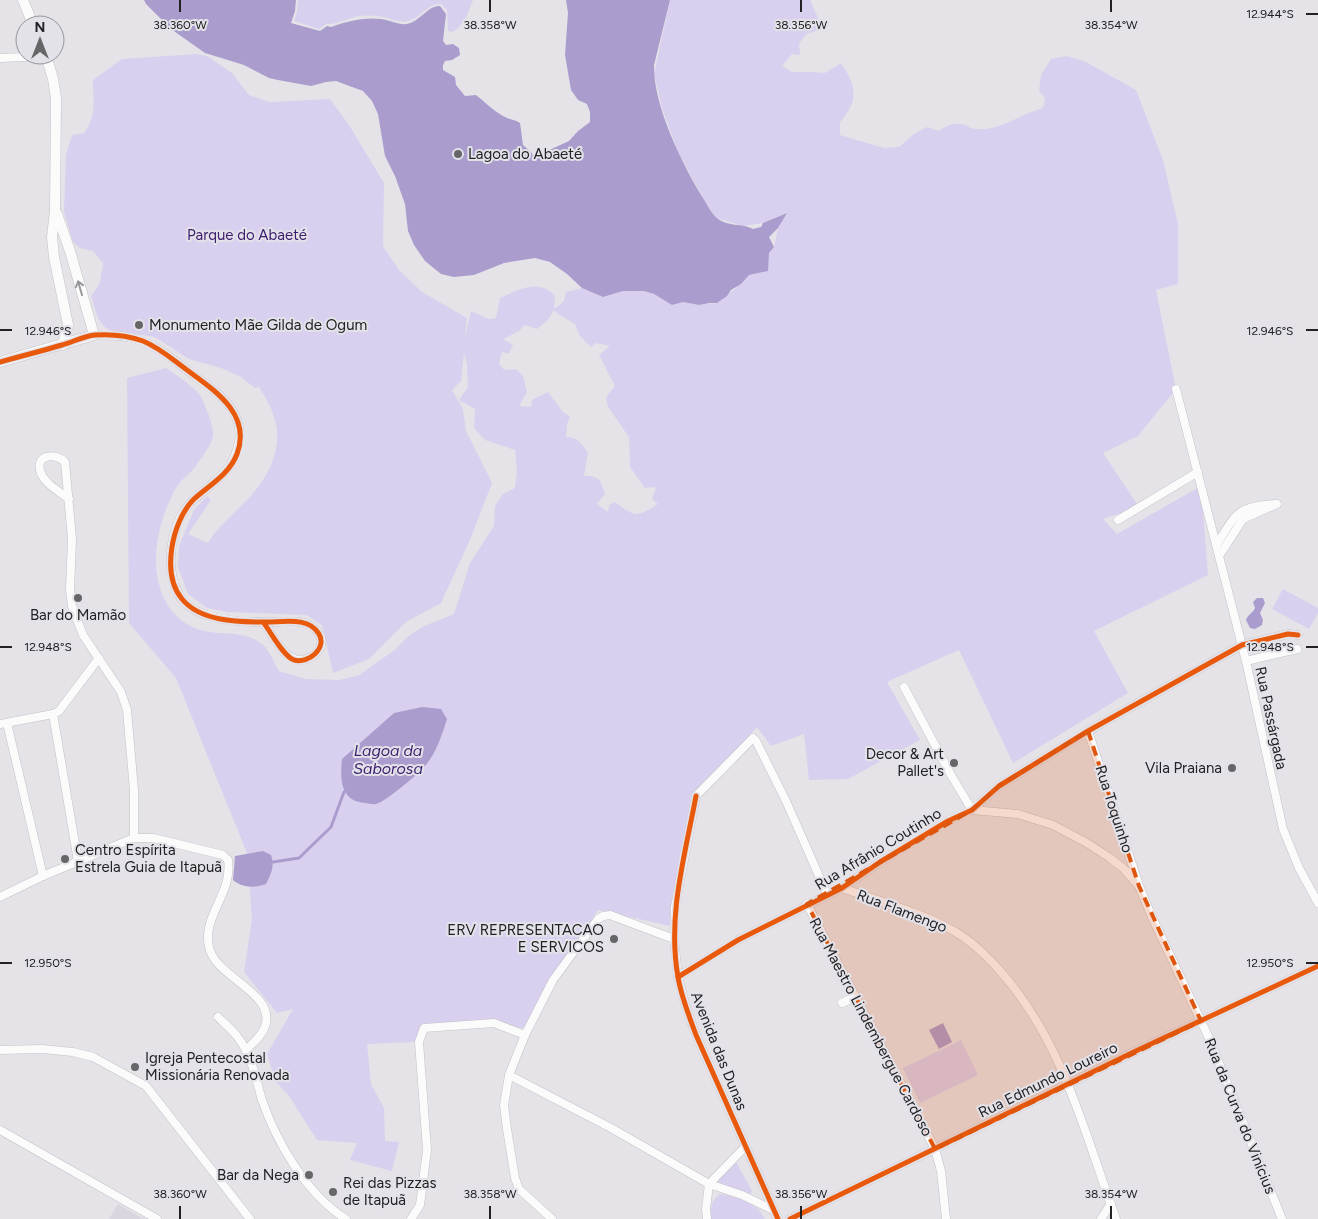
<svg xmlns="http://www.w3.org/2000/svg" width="1318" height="1219" viewBox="0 0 1318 1219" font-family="Figtree,sans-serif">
<rect width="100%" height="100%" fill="#e5e3e8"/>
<polygon fill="#d9d6e0" points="118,1204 144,1219 109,1219"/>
<g fill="#d8d0ee" fill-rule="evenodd">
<path d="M298 0H473C468 14 465 23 453 32L448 31 447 10 441 4C427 3 421 19 407 21 399 23 392 19 384 17 377 16 368 15 360 16 349 17 338 25 326 24L319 29 294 21 297 11Z"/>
<path d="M670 0H810L823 29 806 34 799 44 800 55 792 54 782 66 792 72H813L825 73 841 63C857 87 859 100 840 122V135L884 148 899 147 914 134 927 127 939 131C947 125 955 122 965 125 968 126 972 129 976 129 1001 131 1020 114 1043 108L1045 98 1039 91 1041 75 1051 59 1067 56 1084 61 1136 90 1163 160 1178 224V284L1156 290 1176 389 1138 436 1103 453 1139 507 1103 519 1117 534 1201 486 1208 575 1094 631 1128 693 1013 763 959 650 887 682 920 740 848 779 809 780 804 734 771 746 757 727 696 796 675 927 598 910 523 1028 494 1023 424 1028 415 1042 367 1044 371 1084 384 1108 385 1141 399 1142 392 1171 350 1160 357 1143 317 1140 289 1096 276 1082 267 1054 293 1009 277 1013 244 972 252 919 247 853 176 678 129 623 127 378 166 368C176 375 192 385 199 394 204 400 215 429 213 436 211 446 201 458 196 466 191 473 183 478 178 485 160 514 149 558 161 591 169 613 186 629 210 632 229 635 247 631 263 645 270 651 274 663 279 671L306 679 339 680 359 675 396 649 407 637 424 626 454 614 470 563 494 526 495 506 503 494 515 488 517 470 515 450 485 440 474 428 475 409 459 400 468 387 467 365 464 352 461 381 452 390 463 409 466 431 492 483 470 540 441 603 406 622 369 659 333 673 322 625 306 615 227 612 207 608 188 594 178 567 179 546 194 510 207 496 211 500 188 534 208 543C216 529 227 520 238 509 264 485 287 450 273 414 270 404 264 396 259 387L255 388 241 377 221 368 189 359 155 337 109 330C97 323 95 308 91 296L100 283 103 263 93 251 80 248 73 242 64 212 66 155 72 135 84 133C97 116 93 101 93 80L122 59 197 54 207 56 232 73 249 95 269 102 330 99 349 125 384 183 383 246 399 270 422 292 467 318 465 338 471 311 489 319 496 318 500 298C518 290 539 278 555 296L554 309 564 301 566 292 582 288 603 297 623 291H644L654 294 672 305 683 302 699 305 717 303 736 288 774 247 778 228 786 213 763 223 742 226 717 218 707 205 678 152 662 108 654 74ZM554 310 558 314 575 324 580 336 591 347 596 343 610 346 599 355 615 386 606 397 608 407 629 437 630 467 645 488 656 487 652 499 658 504C637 517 636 518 615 502L609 505 608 512 597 504 605 494C601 481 599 475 584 476L588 453C583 445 577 436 566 437L567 424 570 417 563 412 548 392 532 400 531 407 519 406 527 392 523 376 516 369 504 370 499 363 502 352 509 354 513 345 503 339 519 331 525 325 537 329 548 320Z"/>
<polygon points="1283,589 1318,608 1318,613 1309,629 1272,609"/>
<polygon points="961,1040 978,1075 920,1103 903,1068"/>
<polygon points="734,1162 736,1162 752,1191 750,1194 718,1182 718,1180 731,1168"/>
<path d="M720 1194C738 1197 756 1202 765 1219H711C710 1209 711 1200 720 1194Z"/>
</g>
<g fill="#aa9dce">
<path d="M144 0H296L295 11 291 23 320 31 327 26 331 27C348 21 363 17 381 19 390 20 398 25 407 24 421 21 428 5 440 6L446 14 443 41 446 45 453 44 459 48 460 55 452 60 445 61 443 65V70L455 77 456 85 465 96 476 95C486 103 495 112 505 117 510 120 515 119 520 123L523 145 531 152 534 157 569 141 578 131 590 122V112L587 104 578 100 571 90 565 55 568 13 566 0H670L654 65C653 105 682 164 703 198 707 204 711 213 717 218 727 227 742 223 753 229L761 227 763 223 787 213 778 228 769 237 774 247 769 253 768 271 749 275 741 284 731 290 727 296 717 303H710L699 305 683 302 672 305 654 294 644 291H623L603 297 582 288 567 274 550 262 535 258 504 263 474 275 454 277 441 274 425 261 414 245 408 231 405 204 395 176 385 156 378 114 372 101 363 91 336 81 326 82 311 86 278 80 269 78 244 65 205 53 171 29 146 4Z"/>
<path d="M1257 598H1263L1265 603 1260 613 1263 620 1262 625 1255 629 1250 628 1246 620C1248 614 1253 613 1255 608L1253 602Z"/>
<path d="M422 707 441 709 447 719C442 735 436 754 424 767 417 775 385 802 376 804 373 805 368 803 365 803 340 801 340 779 342 759L394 713Z"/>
<path d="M263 851 271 855C275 866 271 874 266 884 253 888 243 888 233 880L235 856Z"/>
<polygon points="943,1023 952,1042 939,1049 929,1030"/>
</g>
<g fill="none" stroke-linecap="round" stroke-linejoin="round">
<polyline stroke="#aa9dce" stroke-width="3" points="273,862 299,858 331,827 344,792"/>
<defs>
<g id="minor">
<polyline points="0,58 47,56"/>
<path d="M94 335C106 336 120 335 132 338 157 344 176 362 196 377 218 393 244 411 239 442 237 451 235 459 229 467 219 480 206 489 193 500 170 523 164 567 179 595 193 620 237 622 262 622 275 623 288 620 300 622 312 624 326 635 320 648 317 653 314 656 309 658 286 668 275 637 263 622"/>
<polyline points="1176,389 1246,661 1283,829 1299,868 1318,903"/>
<path d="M69 499C60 492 42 482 40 470 36 454 56 453 65 462L72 539 70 590 72 606 83 635 121 692 127 710 134 790V838"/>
<polyline points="1118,520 1198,472"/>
<path d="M1217 544C1236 514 1237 506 1275 504"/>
<polyline points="1219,556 1243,519 1277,504"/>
<polyline points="1246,661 1297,649"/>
<polyline points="904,687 951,775 972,810"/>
<polyline points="53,714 78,861"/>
<polyline points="7,723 43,876"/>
<polyline points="0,724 53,714 59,711 99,658"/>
<polyline points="1088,731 1138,882"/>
<polyline points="753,738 696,796 675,907 674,939 678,977 686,1007 696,1035 778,1219"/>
<polyline points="756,741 786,801 827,894"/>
<polyline points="972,810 1018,814 1053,825 1087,843 1110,858 1123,868 1139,886 1152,917 1209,1038 1282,1219"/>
<path d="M842 888C878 901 920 912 952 930 972 941 987 956 1001 972 1063 1042 1085 1134 1116 1219"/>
<path d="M0 897 43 876 134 838H153L223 855 228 860C233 894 202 915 209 947 215 977 272 991 266 1023 264 1034 253 1043 246 1050"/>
<polyline points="807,904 935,1149 941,1171 946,1219"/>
<polyline points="678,977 738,940 842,888 880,862 948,821 972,810 999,786 1088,731 1242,645 1288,634 1298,635"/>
<polyline points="842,1003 855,997"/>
<path d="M218 1017C225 1024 234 1031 239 1039 252 1056 256 1080 262 1100 277 1143 307 1195 346 1219"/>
<polyline points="0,1050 42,1049 73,1052 93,1057 146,1086 250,1219"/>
<polyline points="509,1075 611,1128 709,1184 742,1195 773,1210"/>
<polyline points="0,1130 157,1219"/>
<polyline points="411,1219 420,1205 427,1150 419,1042 424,1028 494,1023 525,1035"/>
<polyline points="552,1219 519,1189 515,1178 507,1129 504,1105 509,1075 525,1035 553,980 598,919 603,916 610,915 674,939"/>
<polyline points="707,1219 706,1209 709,1184 745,1147"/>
<polyline points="790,1219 1138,1050 1318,966"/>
<polyline points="1101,1219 1111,1204"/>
</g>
<g id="tertiary">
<polyline points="23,0 33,25"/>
<polyline points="46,55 53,79 56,98 55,211 52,237 54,257 68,325 63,345"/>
<polyline points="0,362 94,335 70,251 57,214"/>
</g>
</defs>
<use href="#minor" stroke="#c2c1c5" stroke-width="9"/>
<use href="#tertiary" stroke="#c2c1c5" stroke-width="11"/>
<use href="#minor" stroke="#fbfbfc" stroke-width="8"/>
<use href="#tertiary" stroke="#fbfbfc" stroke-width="10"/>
<defs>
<g id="cycleway">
<path d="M0 362C21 356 42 351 62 345 73 342 84 336 95 335 110 334 129 336 143 341 160 348 173 360 187 370 214 390 252 414 237 454 229 475 208 486 193 500 172 522 161 574 182 599 200 621 236 622 262 622 280 623 308 615 319 634 327 648 309 664 294 660 283 656 271 632 263 622"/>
<path d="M696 796C685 855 667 916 678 977 681 996 689 1016 696 1035L778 1219"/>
<polyline points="678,977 738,940 842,888 880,862 948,821 972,810 999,786 1088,731 1242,645 1288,634 1298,635"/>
<polyline points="790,1219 1138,1050 1318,966"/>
</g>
</defs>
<use href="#cycleway" stroke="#e4e2e9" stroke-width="8"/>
<use href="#cycleway" stroke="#e8590c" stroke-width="5"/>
</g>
<defs><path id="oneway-shaft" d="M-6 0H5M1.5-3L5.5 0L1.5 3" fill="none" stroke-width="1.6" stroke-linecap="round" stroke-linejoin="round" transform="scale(1.25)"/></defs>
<use stroke="#99999b" href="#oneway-shaft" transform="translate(80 288) rotate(-106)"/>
<path fill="#de560d" fill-opacity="0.2" stroke="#de560d" stroke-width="4" stroke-dasharray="10 6" stroke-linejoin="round" d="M1088 731 1139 886 1201 1021 935 1149 807 904 972 810 999 786Z"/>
<path fill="none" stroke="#222224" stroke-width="2" d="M180 0V12M490 0V12M801 0V12M1111 0V12M1306 14H1318M0 330H12M1306 330H1318M0 647H12M1306 647H1318M0 963H12M1306 963H1318M180 1206V1219M490 1206V1219M801 1206V1219M1111 1206V1219"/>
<g fill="#666669" stroke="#e4e2e9" stroke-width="2">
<circle cx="458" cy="154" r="5"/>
<circle cx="139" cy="325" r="5"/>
<circle cx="78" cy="598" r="5"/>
<circle cx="954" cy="763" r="5"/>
<circle cx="1232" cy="768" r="5"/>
<circle cx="65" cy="859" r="5"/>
<circle cx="614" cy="939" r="5"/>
<circle cx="135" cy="1067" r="5"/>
<circle cx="309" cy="1175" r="5"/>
<circle cx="333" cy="1192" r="5"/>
</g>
<g text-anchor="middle" stroke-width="4" stroke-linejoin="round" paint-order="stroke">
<g font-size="15" fill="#222224" stroke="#e4e2e9" text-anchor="start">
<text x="468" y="159">Lagoa do Abaeté</text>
<text x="149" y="330">Monumento Mãe Gilda de Ogum</text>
<text x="78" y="620" text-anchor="middle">Bar do Mamão</text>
<text x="944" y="759" text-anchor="end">Decor &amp; Art<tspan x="944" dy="17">Pallet's</tspan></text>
<text x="1222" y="773" text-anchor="end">Vila Praiana</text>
<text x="75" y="855">Centro Espírita<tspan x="75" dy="17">Estrela Guia de Itapuã</tspan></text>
<text x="604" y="935" text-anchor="end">ERV REPRESENTACAO<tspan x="604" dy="17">E SERVICOS</tspan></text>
<text x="145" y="1063">Igreja Pentecostal<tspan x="145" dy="17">Missionária Renovada</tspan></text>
<text x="299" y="1180" text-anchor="end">Bar da Nega</text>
<text x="343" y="1188">Rei das Pizzas<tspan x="343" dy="17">de Itapuã</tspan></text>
</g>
<g font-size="15" fill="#3e2070" stroke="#e4e2e9">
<text x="247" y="240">Parque do Abaeté</text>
</g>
<g font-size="15" fill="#222224" stroke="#e4e2e9">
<text transform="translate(1271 718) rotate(78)" y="5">Rua Passárgada</text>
<text transform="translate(1114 809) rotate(72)" y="5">Rua Toquinho</text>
<text transform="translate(878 849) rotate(-31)" y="5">Rua Afrânio Coutinho</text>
<text transform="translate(902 911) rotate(21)" y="5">Rua Flamengo</text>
<text transform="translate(871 1027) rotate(62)" y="5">Rua Maestro Lindembergue Cardoso</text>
<text transform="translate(719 1051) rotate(68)" y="5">Avenida das Dunas</text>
<text transform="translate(1048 1080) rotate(-26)" y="5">Rua Edmundo Loureiro</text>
<text transform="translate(1240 1116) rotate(68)" y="5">Rua da Curva do Vinícius</text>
</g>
<g font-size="16" font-style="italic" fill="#3e2070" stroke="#e4e2e9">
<text x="388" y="756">Lagoa da<tspan x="388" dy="18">Saborosa</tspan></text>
</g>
</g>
<g font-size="12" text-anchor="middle" fill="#222224" stroke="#e4e2e9" stroke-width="4" stroke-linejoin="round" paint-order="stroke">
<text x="1270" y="18">12.944°S</text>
<text x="180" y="29">38.360°W</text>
<text x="490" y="29">38.358°W</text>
<text x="801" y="29">38.356°W</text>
<text x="1111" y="29">38.354°W</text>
<text x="48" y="335">12.946°S</text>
<text x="1270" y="335">12.946°S</text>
<text x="48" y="651">12.948°S</text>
<text x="1270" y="651">12.948°S</text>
<text x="48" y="967">12.950°S</text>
<text x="1270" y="967">12.950°S</text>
<text x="180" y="1198">38.360°W</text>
<text x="490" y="1198">38.358°W</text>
<text x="801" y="1198">38.356°W</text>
<text x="1111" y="1198">38.354°W</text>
</g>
<g transform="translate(40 40)"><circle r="24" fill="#e4e2e9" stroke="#96959a"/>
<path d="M0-4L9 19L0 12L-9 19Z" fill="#666669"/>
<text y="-8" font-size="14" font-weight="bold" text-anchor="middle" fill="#222224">N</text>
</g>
</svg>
